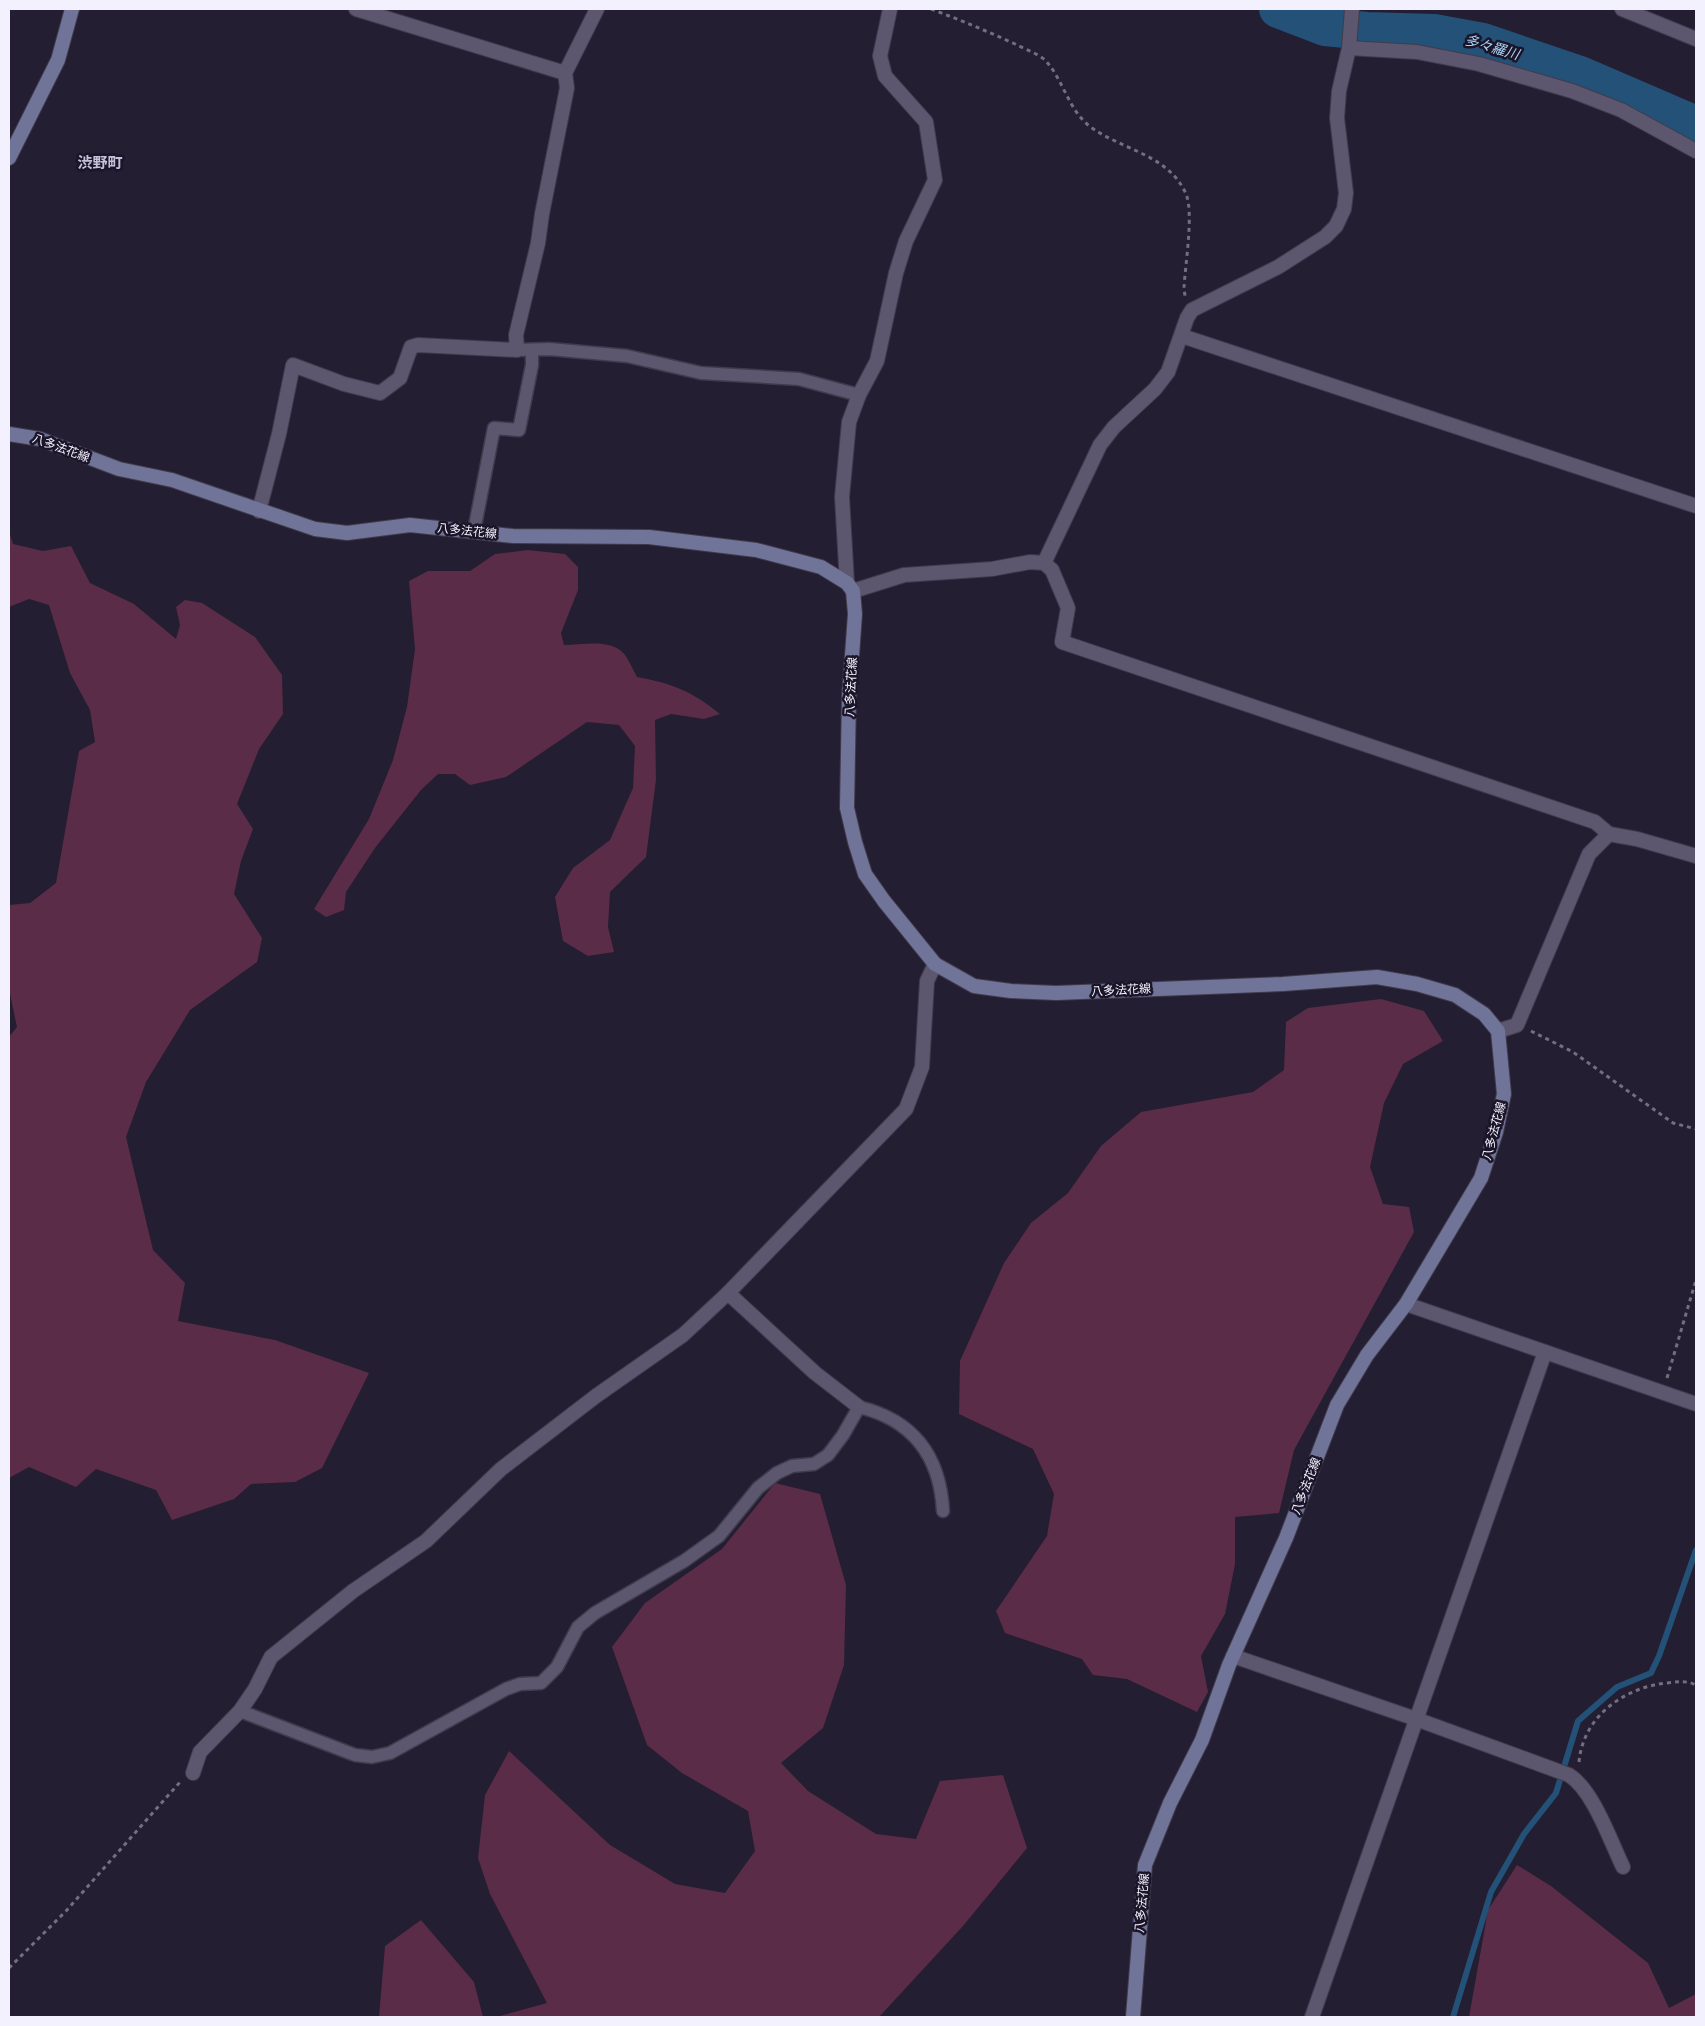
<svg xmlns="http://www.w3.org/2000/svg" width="1705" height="2026" viewBox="0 0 1705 2026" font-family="Raleway,'Noto Sans JP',sans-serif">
<rect width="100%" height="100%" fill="#231e32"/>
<g fill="#5a2c48">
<polygon points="9,531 13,544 43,551 71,546 90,583 134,604 176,639 180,625 176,607 185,600 202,603 255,637 282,675 283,714 259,749 237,804 253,829 241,861 234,894 262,938 257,962 190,1010 146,1082 126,1137 153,1250 185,1283 178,1321 275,1340 369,1373 322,1468 295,1482 251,1484 234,1499 172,1520 156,1490 96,1469 76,1487 29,1467 9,1478 9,1037 17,1027 9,989 9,905 30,903 56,883 79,751 95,742 90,710 70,673 49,605 29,599 9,607"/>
<path d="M528 550 565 554 578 567V590L561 633 564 645C583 645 612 638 625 655 630 662 633 670 637 677 673 684 690 690 720 714L704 719 671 714 655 720 656 780 646 857 610 892 608 927 614 952 588 956 563 941 555 897 573 868 610 840 633 788 635 746 619 725 587 722 506 777 470 785 455 774H438L421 790 375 848 346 892 344 910 326 917 314 909 369 819 393 760 407 707 415 649 409 581 428 571H470L495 554Z"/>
<polygon points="1381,999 1424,1011 1443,1041 1403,1064 1384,1103 1370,1167 1383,1204 1409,1207 1414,1232 1294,1450 1279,1513 1235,1517 1235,1564 1225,1614 1201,1656 1208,1692 1197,1712 1127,1679 1093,1675 1082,1659 1005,1633 996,1611 1047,1536 1054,1494 1033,1449 959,1414 960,1361 1004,1263 1031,1223 1068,1193 1101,1146 1141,1112 1253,1092 1284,1070 1286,1022 1308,1008"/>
<polygon points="775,1483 820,1494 846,1585 844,1665 823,1728 781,1763 808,1791 876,1834 916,1839 940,1781 1003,1775 1027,1848 963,1926 879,2017 496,2017 547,2003 490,1894 478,1858 485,1795 509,1751 610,1845 675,1884 725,1893 755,1851 748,1811 682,1773 647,1745 612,1647 645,1603 722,1549"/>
<polygon points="1517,1865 1551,1886 1648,1963 1669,2008 1696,1994 1696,2017 1469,2017 1488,1910"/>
<polygon points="421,1920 474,1982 483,2017 379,2017 385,1946"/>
</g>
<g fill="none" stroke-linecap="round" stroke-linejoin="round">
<polyline stroke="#245177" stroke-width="6" points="1453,2017 1491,1892 1524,1834 1556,1793 1578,1721 1617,1687 1651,1673 1659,1656 1696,1550"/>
<polyline stroke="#245177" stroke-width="38" points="1278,9 1325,27 1367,31 1434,33 1483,42 1580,75 1696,125"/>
<defs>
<g id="service">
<polyline points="517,350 549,349 627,356 701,373 799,379 859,395"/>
<polyline points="474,531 494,428 519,430 532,365 532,350"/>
<path d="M240 1711 355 1755 372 1757 390 1753 506 1689 520 1684 541 1683 557 1667 578 1627 595 1613 684 1561 719 1536 758 1488 777 1473 792 1466 814 1464 828 1455 843 1435 859 1407C913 1420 940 1456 943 1511"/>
</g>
<g id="minor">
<polyline points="356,9 565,73 597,9"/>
<polyline points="1349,48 1417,52 1479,64 1572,91 1621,110 1696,151"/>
<polyline points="1182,336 1696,506"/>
<polyline points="259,511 279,434 293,365 344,384 380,393 400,378 411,347 418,345 517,350 516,335 538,243 542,214 567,88 565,73"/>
<polyline points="1044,563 1100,445 1114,427 1155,389 1168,372 1187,318 1192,310 1278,267 1325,237 1336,226 1344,209 1346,193 1337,118 1339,91 1349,48 1352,9"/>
<polyline points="847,583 842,497 849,422 859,395 877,361 896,273 906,241 935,180 926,122 885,76 880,56 890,9"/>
<polyline points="853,591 904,575 992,569 1030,562 1044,563 1052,570 1068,608 1062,642 1595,822 1609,834"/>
<polyline points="1498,1031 1517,1025 1589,854 1609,834 1637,839 1696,856"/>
<polyline points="728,1293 815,1373 859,1407"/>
<polyline points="1406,1304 1696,1404"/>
<path d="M1233 1656 1416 1719 1569 1775C1593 1790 1610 1840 1623 1867"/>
<polyline points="193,1773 200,1752 240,1711 255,1689 271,1657 353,1591 426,1541 501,1469 596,1396 683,1335 728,1293 906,1109 922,1067 927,981 935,964"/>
<polyline points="1312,2017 1545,1352"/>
</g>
<polyline id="tertiary" points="1622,9 1696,39"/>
<g id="secondary">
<polyline points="9,158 58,60 72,9"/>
<polyline points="9,434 40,439 119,469 172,480 315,529 347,533 410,525 513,536 649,537 756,550 821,567 847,583 853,591 855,614 849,697 847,808 855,842 865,874 884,901 935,964 974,986 1011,991 1056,993 1283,984 1377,977 1417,984 1455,995 1484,1014 1498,1031 1504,1094 1496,1132 1481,1178 1406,1304 1367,1355 1337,1405 1286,1538 1229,1665 1202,1740 1170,1803 1145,1865 1133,2017"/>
</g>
</defs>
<use href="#service" stroke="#403b4c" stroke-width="15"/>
<use href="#minor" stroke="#403b4c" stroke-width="16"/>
<use href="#tertiary" stroke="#403b4c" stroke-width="16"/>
<use href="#secondary" stroke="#403b4c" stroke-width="16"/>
<g stroke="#736e80" stroke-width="3" stroke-dasharray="4 4" stroke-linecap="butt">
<path d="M931 9C960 20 987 31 1015 44 1024 49 1037 53 1045 60 1064 80 1068 111 1092 128 1123 150 1169 155 1186 194 1194 213 1185 266 1184 288L1185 296"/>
<polyline points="1531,1031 1573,1052 1673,1123 1696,1129"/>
<polyline points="1667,1378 1696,1280"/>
<path d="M1579 1762C1583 1717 1623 1688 1666 1683 1677 1682 1686 1680 1696 1685"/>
<polyline points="9,1968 66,1911 181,1781"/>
</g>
<use href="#service" stroke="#5c576e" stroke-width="12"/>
<use href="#minor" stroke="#5c576e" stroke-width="14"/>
<use href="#tertiary" stroke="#5c576e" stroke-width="14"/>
<use href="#secondary" stroke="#717499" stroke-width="14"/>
</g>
<g text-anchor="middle" stroke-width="5" stroke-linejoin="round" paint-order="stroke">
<g font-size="12" fill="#f4f1ff" stroke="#1a1528">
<text transform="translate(61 448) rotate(20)" y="4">八多法花線</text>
<text transform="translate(467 531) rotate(6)" y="4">八多法花線</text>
<text transform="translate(851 687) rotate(-87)" y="4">八多法花線</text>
<text transform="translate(1121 990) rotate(-3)" y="4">八多法花線</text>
<text transform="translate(1494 1131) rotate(-75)" y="4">八多法花線</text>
<text transform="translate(1306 1486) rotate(-69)" y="4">八多法花線</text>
<text transform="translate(1142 1903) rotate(-85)" y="4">八多法花線</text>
</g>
<g font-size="14" font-style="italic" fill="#a9d1f5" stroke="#1a1528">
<text transform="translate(1492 47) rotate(16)" y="5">多々羅川</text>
</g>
<g font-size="15" font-weight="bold" fill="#c6c1db" stroke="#1a1528">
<text x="100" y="168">渋野町</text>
</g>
</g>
<rect width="1705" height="2026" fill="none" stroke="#f4f1ff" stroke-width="20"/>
</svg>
